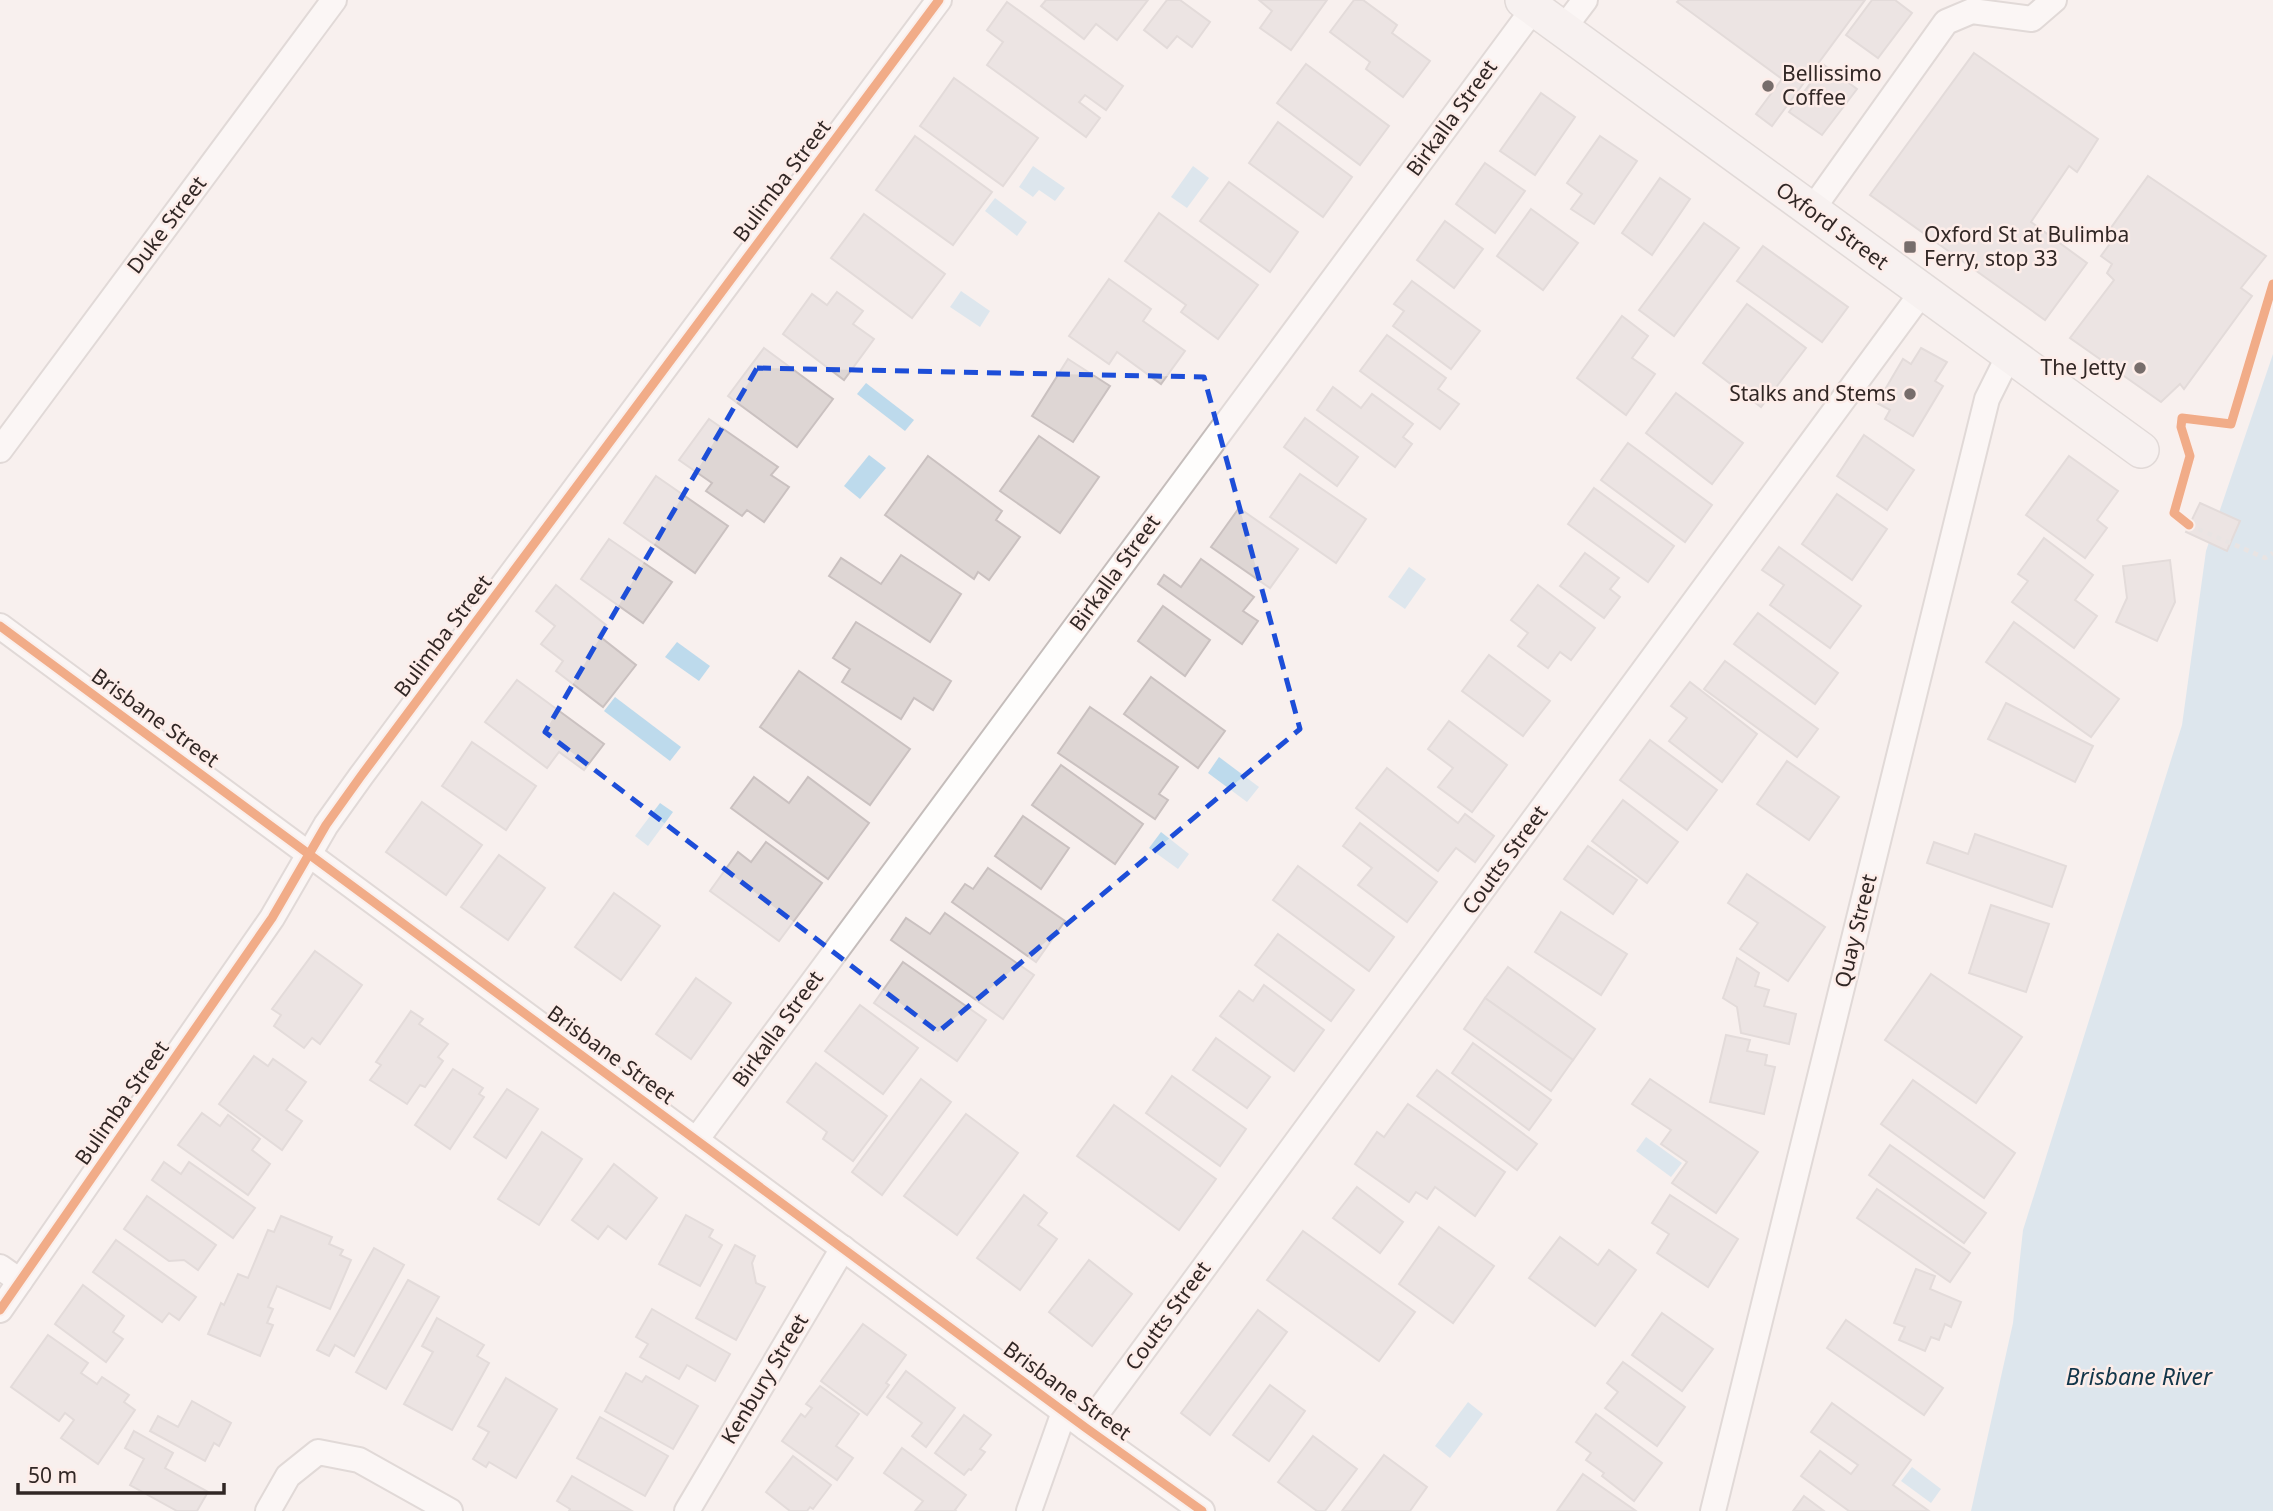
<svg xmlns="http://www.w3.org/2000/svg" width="2273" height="1511" viewBox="0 0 2273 1511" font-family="'Noto Sans',sans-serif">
<rect width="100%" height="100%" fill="#f8f0ee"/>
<g fill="#bddaec">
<polygon points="1033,166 1065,188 1055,201 1039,190 1033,197 1019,187"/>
<polygon points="1193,166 1209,178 1187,208 1171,197"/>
<polygon points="995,198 1027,222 1017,236 985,211"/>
<polygon points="961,291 990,311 980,327 950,307"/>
<polygon points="2273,354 2273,1511 1971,1511 2013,1323 2023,1230 2182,725 2206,551"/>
<polygon points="866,383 914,420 905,431 857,394"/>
<polygon points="869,455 886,468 860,499 844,486"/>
<polygon points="1409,567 1426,579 1405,609 1388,597"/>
<polygon points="677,642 710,666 699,681 665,657"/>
<polygon points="615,697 681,747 670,761 604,711"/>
<polygon points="1219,757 1259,787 1247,802 1208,773"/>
<polygon points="660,803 673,812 648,846 635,836"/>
<polygon points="1161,832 1189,854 1178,869 1149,848"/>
<polygon points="1646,1137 1682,1163 1671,1177 1636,1151"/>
<polygon points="1468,1402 1483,1414 1450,1458 1435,1446"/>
<polygon points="1912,1467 1941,1489 1931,1503 1901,1481"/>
</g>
<g fill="#ded6d4" stroke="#cac1c0" stroke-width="2">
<polygon points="1046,0 1148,0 1117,40 1096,24 1084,39 1041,6"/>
<polygon points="1167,0 1180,0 1210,22 1192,47 1177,36 1167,48 1144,30"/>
<polygon points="1259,0 1327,0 1291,50 1260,28 1272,11"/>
<polygon points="1354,0 1363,0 1397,25 1392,33 1430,61 1403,97 1366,69 1370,62 1330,32"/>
<polygon points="1679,0 1865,0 1772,126 1756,114 1782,79 1677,2"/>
<polygon points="1872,0 1895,0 1912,13 1878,58 1846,35"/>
<polygon points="1007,2 1123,86 1106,110 1085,95 1079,102 1100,118 1086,137 987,65 1003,42 987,30"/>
<polygon points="1974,53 2098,139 2077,172 2069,166 2031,222 2087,263 2045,320 1870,195"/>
<polygon points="1306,64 1389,126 1360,165 1277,103"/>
<polygon points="1824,65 1857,89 1822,135 1789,112"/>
<polygon points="954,78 1038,138 1003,186 920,126"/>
<polygon points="1541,93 1575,117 1535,175 1500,151"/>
<polygon points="1278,122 1352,177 1323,217 1249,163"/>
<polygon points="915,136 992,192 953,245 876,190"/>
<polygon points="1600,136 1637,161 1594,224 1571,209 1582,194 1567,183"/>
<polygon points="1485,163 1525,191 1495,233 1456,204"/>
<polygon points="2148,176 2266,256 2241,288 2252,296 2184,389 2180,384 2161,402 2070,338 2114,280 2107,273 2112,264 2101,256 2114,238 2108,232"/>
<polygon points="1660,178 1690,199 1652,255 1622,233"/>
<polygon points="1229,182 1298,232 1270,272 1200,221"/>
<polygon points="1531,209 1578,243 1543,290 1497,256"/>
<polygon points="1159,213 1258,285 1218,339 1181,312 1186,305 1125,261"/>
<polygon points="864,214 945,274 912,318 831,258"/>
<polygon points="1445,221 1483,249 1454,288 1417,260"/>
<polygon points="1704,223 1739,248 1674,336 1639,310"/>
<polygon points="1763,246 1848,307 1822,342 1737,281"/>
<polygon points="1109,279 1151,309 1143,321 1185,351 1161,384 1117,352 1109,364 1069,336"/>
<polygon points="1412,281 1480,331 1451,369 1393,326 1404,311 1394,304"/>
<polygon points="837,292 863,311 853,324 874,339 844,380 783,334 812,294 827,305"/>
<polygon points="1747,304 1806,348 1761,407 1703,363"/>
<polygon points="1622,316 1648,336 1632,358 1655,374 1626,415 1577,378"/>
<polygon points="1387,335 1446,378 1438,389 1459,404 1440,429 1360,371"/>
<polygon points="764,348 833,399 797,447 728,396"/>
<polygon points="1921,348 1947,362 1935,381 1943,386 1913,436 1885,419 1890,410 1877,403 1903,359 1911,364"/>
<polygon points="1068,359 1110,386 1073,442 1032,416"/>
<polygon points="1333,387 1361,408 1372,394 1413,424 1403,437 1412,444 1395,467 1317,410"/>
<polygon points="1676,393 1743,443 1712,484 1646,433"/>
<polygon points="1305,418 1358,457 1337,486 1284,447"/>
<polygon points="709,419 778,467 771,475 789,487 764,522 747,510 742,516 706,491 712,483 679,460"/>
<polygon points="1864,435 1914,470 1887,510 1837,476"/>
<polygon points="1039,436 1099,477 1060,533 1000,491"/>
<polygon points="1628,443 1712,505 1685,542 1601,480"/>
<polygon points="928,456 1002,511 996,520 1020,537 989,580 978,572 974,579 885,515"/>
<polygon points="2069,456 2118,491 2097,520 2107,528 2085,558 2026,515"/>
<polygon points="1300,474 1366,519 1336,563 1270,517"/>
<polygon points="656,476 728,526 695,573 624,523"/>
<polygon points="1594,488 1674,546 1648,582 1568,524"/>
<polygon points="1837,494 1887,529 1852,580 1802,544"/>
<polygon points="2200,503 2240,521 2227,551 2186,532"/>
<polygon points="1239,508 1298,549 1270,588 1211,547"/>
<polygon points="2044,538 2093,575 2075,600 2097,616 2074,648 2012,602 2028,581 2018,574"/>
<polygon points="609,539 672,582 643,623 581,579"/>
<polygon points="1779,547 1861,606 1830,648 1770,605 1784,585 1762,570"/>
<polygon points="1585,553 1619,578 1610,589 1620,597 1604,618 1560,586"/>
<polygon points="901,555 961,594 930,642 829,576 841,558 881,584"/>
<polygon points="1201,559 1254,597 1243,611 1258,621 1242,644 1158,584 1164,575 1181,587"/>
<polygon points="2170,560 2175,602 2157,641 2116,622 2127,598 2123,566"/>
<polygon points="556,585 606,625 598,635 636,665 603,707 556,671 563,661 541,644 555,626 536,611"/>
<polygon points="1538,585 1595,628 1571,660 1560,652 1548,668 1518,646 1528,633 1511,620"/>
<polygon points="1163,606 1210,640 1185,676 1138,641"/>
<polygon points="1758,613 1838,673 1815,704 1734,644"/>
<polygon points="856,622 951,681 933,710 914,698 901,719 842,682 850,669 833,658"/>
<polygon points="2014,622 2119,699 2091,737 1986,662"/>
<polygon points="1489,655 1550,701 1523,736 1462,691"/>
<polygon points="1725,661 1818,729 1797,757 1704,689"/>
<polygon points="799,671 910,749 870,805 760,727"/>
<polygon points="1151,677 1225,731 1198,768 1124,714"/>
<polygon points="517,680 604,744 584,770 559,752 547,768 485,722"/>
<polygon points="1690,682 1757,734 1722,782 1669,741 1687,718 1671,706"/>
<polygon points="2006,703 2093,746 2075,782 1988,739"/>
<polygon points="1090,707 1178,767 1159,794 1168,800 1155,819 1058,753"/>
<polygon points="1449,721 1507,765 1472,812 1438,787 1453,768 1428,749"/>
<polygon points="1650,740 1717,790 1687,830 1620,780"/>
<polygon points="472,742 536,786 506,830 442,786"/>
<polygon points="1787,761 1839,797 1809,840 1757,804"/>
<polygon points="1061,765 1143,824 1115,864 1032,805"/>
<polygon points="1387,768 1458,823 1465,814 1494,836 1475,862 1456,848 1438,871 1356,808"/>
<polygon points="754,777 789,803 808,777 869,823 828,879 731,808"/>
<polygon points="1623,800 1678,842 1647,883 1592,841"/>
<polygon points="422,802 482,845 446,895 386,852"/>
<polygon points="1023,816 1069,848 1041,889 995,856"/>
<polygon points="1360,823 1437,882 1407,922 1358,885 1372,868 1343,846"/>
<polygon points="1975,834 2066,866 2052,907 1927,863 1934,842 1968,854"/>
<polygon points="766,842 822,883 779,941 710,891 738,852 751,862"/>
<polygon points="1588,846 1637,880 1613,914 1564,879"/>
<polygon points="499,855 545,888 508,940 461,907"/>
<polygon points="1298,866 1394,937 1369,971 1273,900"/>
<polygon points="988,868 1065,921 1036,962 952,902 965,884 973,889"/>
<polygon points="1747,874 1825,927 1788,981 1740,949 1758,923 1728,903"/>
<polygon points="614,893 660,926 621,980 575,947"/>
<polygon points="1991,905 2049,924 2026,992 1969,973"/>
<polygon points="1561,912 1627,954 1601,995 1535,952"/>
<polygon points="945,913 1034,975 1003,1019 891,940 906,918 930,934"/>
<polygon points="1278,934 1354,990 1331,1021 1255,965"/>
<polygon points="315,951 362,985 320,1044 312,1038 304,1048 274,1026 281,1015 272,1009"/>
<polygon points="1737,958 1759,973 1755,986 1769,990 1764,1006 1796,1014 1789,1044 1741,1033 1737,1007 1723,998"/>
<polygon points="903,962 986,1020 957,1061 874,1003"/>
<polygon points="1508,967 1595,1029 1573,1060 1485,998"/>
<polygon points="1931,974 2022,1037 1976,1103 1885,1040"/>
<polygon points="696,978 731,1003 691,1059 656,1034"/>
<polygon points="1264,985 1324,1030 1294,1071 1220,1016 1239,991 1253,1001"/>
<polygon points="1485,998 1573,1060 1551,1091 1464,1029"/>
<polygon points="860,1005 918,1048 883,1094 825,1051"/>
<polygon points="411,1011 423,1019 419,1024 448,1044 438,1057 443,1061 425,1087 420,1085 407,1104 370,1080 381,1065 376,1062"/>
<polygon points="1726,1035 1750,1040 1747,1051 1767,1055 1765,1065 1775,1067 1764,1114 1710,1102"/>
<polygon points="1216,1038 1270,1077 1247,1108 1193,1070"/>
<polygon points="1473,1043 1551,1100 1529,1130 1452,1073"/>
<polygon points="254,1056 268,1066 273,1059 306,1082 286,1110 302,1121 282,1150 219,1104"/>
<polygon points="816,1063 887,1116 853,1161 823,1139 827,1132 787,1102"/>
<polygon points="453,1069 483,1088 479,1094 484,1097 450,1149 415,1125"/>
<polygon points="1437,1070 1537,1144 1517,1170 1417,1096"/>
<polygon points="1172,1076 1246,1129 1220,1166 1146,1113"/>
<polygon points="921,1079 951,1102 882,1195 852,1172"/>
<polygon points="1650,1079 1758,1152 1716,1213 1672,1183 1687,1162 1661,1144 1671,1130 1632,1104"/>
<polygon points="1913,1080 2015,1153 1984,1198 1881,1124"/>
<polygon points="507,1089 538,1109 506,1158 474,1137"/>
<polygon points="1408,1104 1505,1172 1475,1216 1435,1187 1427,1199 1416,1192 1409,1202 1355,1164 1377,1132 1384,1137"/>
<polygon points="1114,1105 1216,1179 1179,1230 1077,1156"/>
<polygon points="202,1113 220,1126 228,1115 260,1139 252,1150 270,1164 248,1195 178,1145"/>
<polygon points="966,1114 1018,1153 957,1235 904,1196"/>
<polygon points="542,1132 582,1159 539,1225 498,1199"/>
<polygon points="1890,1145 1986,1213 1964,1243 1869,1175"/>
<polygon points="164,1162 181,1174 189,1162 255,1208 233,1238 152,1180"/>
<polygon points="614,1164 657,1198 626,1239 608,1226 598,1239 572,1220"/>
<polygon points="1357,1187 1403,1222 1380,1253 1333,1218"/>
<polygon points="1877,1189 1970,1253 1950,1282 1857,1218"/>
<polygon points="1024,1195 1047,1213 1038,1225 1057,1239 1020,1290 977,1258"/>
<polygon points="1670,1195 1738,1239 1708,1287 1657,1253 1669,1234 1652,1223"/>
<polygon points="147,1196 216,1245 198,1270 184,1260 169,1261 124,1229"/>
<polygon points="686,1215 713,1230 709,1237 722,1245 700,1286 659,1264"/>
<polygon points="281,1216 332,1237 329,1244 343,1250 340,1255 351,1260 330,1309 277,1286 268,1307 273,1309 267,1323 273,1325 260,1356 208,1334 221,1303 224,1305 238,1274 248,1278 268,1230 274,1232"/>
<polygon points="1439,1227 1494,1266 1453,1323 1399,1284"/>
<polygon points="1303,1231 1415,1312 1379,1361 1267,1280"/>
<polygon points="1560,1237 1598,1265 1609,1250 1636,1270 1595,1326 1529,1278"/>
<polygon points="116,1240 196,1297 179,1320 169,1313 162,1322 93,1272"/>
<polygon points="735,1245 755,1256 752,1263 756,1283 765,1287 736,1340 696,1318"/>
<polygon points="374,1248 404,1265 354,1356 335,1345 329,1356 317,1350"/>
<polygon points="1089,1260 1132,1294 1092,1346 1049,1312"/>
<polygon points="1916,1269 1935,1276 1930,1289 1961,1302 1951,1327 1945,1324 1939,1340 1931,1337 1925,1351 1899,1340 1905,1327 1894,1323"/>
<polygon points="408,1280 439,1297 386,1389 356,1372"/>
<polygon points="83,1285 124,1316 113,1332 123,1339 106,1362 55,1324"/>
<polygon points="652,1309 730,1354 715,1381 687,1365 679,1379 640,1357 648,1344 636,1337"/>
<polygon points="1258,1310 1287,1332 1210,1435 1181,1413"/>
<polygon points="1662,1313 1713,1349 1682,1391 1632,1355"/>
<polygon points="437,1318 484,1345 477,1356 489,1363 452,1430 404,1404 433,1352 422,1346"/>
<polygon points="1846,1320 1943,1388 1924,1415 1827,1348"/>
<polygon points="863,1324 906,1355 886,1383 889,1385 867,1415 821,1381"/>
<polygon points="48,1335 88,1363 81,1373 97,1384 102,1377 129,1395 124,1402 135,1410 98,1464 61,1438 74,1420 65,1413 59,1421 11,1387"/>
<polygon points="1623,1362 1685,1407 1657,1446 1605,1408 1618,1392 1607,1383"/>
<polygon points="906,1371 955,1408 926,1447 912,1436 922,1423 887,1397"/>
<polygon points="626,1373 642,1382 646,1376 698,1406 673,1449 605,1411"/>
<polygon points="506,1378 557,1409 516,1478 489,1462 486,1467 473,1459 489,1432 478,1426"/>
<polygon points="1270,1385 1305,1411 1269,1461 1233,1435"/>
<polygon points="820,1386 859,1414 836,1446 853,1458 837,1480 782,1441 801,1414 805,1417 812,1408 806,1404"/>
<polygon points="192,1401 231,1423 219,1446 214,1443 205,1461 150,1431 158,1416 178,1427"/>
<polygon points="1832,1403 1911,1460 1893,1485 1929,1511 1849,1511 1801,1476 1820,1451 1851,1474 1858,1465 1811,1432"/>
<polygon points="1596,1414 1662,1463 1634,1501 1602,1476 1604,1473 1586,1460 1591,1453 1576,1442"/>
<polygon points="964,1415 991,1435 980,1449 985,1452 971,1470 969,1469 964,1475 935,1453"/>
<polygon points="600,1417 668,1456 645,1496 577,1458"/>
<polygon points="134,1431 173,1453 165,1468 208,1492 197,1511 177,1511 130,1485 144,1459 125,1448"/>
<polygon points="1313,1436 1357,1469 1325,1511 1317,1511 1278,1482"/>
<polygon points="902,1448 966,1495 955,1510 956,1511 915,1511 923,1501 884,1473"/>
<polygon points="1384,1455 1427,1487 1410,1511 1342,1511"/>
<polygon points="793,1456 831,1485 813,1509 810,1507 807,1511 790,1511 766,1492"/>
<polygon points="1583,1474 1636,1511 1557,1511"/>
<polygon points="572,1476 632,1511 569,1511 570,1509 557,1501"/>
<polygon points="1804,1496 1824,1511 1793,1511"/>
</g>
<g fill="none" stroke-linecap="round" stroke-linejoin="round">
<defs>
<g id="street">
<polyline points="1563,29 1585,0"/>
<polyline points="1811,211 1946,22 1972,11 2032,19 2054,0"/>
<polyline points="0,450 334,0"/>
<polyline points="0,626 1086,1428 1202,1511"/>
<polyline points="696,1140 1534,8"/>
<polyline points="0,1267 20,1281"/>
<polyline points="0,1310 272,918 326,825 361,776 939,0"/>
<polyline points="1086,1428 1923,291"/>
<polyline points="268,1511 288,1476 318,1452 359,1460 450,1511"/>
<polyline points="687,1511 843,1248"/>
<polyline points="1029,1511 1064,1412"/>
<polyline points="1713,1511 1987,399 2009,355"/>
</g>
<polyline id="secondary" points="1523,0 2141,450"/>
</defs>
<use href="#street" stroke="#c5bdbb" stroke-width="28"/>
<use href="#secondary" stroke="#c5bdbb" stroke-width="38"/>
<polyline stroke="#d8d5d4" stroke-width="4.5" stroke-dasharray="5 5" stroke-linecap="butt" points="2189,525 2265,558 2273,553"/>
<use href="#street" stroke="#fefdfc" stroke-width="24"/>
<use href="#secondary" stroke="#f5f1f1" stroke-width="35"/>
<defs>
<g id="cycleway">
<polyline points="2189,525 2174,513 2190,456 2181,427 2182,418 2231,424 2273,284"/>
<polyline points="0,626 1086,1428 1202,1511"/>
<polyline points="0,1310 272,918 326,825 361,776 939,0"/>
</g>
</defs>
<use href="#cycleway" stroke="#fdede9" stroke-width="13"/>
<use href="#cycleway" stroke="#e8590c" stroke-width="9"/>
</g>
<path d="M0 0H2273V1511H0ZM757 368 1204 377 1300 729 938 1032 545 732Z" fill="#f8f0ee" fill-opacity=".55" fill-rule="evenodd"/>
<path fill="none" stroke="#1d4ed8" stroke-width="5" stroke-dasharray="14 9" stroke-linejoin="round" d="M757 368 1204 377 1300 729 938 1032 545 732Z"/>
<g fill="#776d6b" stroke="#fdede9" stroke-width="2.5">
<circle cx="1768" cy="86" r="7"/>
<rect x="1903" y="240" width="14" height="14" rx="3.5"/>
<circle cx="2140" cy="368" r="7"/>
<circle cx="1910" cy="394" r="7"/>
</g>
<g text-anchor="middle" stroke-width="5" stroke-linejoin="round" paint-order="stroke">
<g font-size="21" fill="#312725" stroke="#fdede9" text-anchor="start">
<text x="1782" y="81">Bellissimo<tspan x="1782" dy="24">Coffee</tspan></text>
<text x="1924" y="242">Oxford St at Bulimba<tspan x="1924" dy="24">Ferry, stop 33</tspan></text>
<text x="2126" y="375" text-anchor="end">The Jetty</text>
<text x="1896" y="401" text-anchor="end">Stalks and Stems</text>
</g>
<g font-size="21" fill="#312725" stroke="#fdede9">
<text transform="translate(1452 118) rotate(-54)" y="7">Birkalla Street</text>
<text transform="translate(782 181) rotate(-53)" y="7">Bulimba Street</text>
<text transform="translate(167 225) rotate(-53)" y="7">Duke Street</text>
<text transform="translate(1832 226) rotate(36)" y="7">Oxford Street</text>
<text transform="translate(1115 573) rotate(-54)" y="7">Birkalla Street</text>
<text transform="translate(443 636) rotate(-53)" y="7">Bulimba Street</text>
<text transform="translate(155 718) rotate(36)" y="7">Brisbane Street</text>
<text transform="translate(1505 860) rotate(-54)" y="7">Coutts Street</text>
<text transform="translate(1856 931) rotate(-76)" y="7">Quay Street</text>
<text transform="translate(778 1029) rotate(-54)" y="7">Birkalla Street</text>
<text transform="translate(611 1055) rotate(36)" y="7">Brisbane Street</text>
<text transform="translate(122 1103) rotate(-55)" y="7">Bulimba Street</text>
<text transform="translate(1168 1316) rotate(-54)" y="7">Coutts Street</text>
<text transform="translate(765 1379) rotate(-59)" y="7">Kenbury Street</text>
<text transform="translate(1067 1391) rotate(36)" y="7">Brisbane Street</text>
</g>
<g font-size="23" font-style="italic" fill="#12364a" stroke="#fdede9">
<text x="2139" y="1385">Brisbane River</text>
</g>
</g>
<path d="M18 1483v10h206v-10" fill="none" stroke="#312725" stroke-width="3.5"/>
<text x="28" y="1483" font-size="21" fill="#312725" stroke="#fdede9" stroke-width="5" paint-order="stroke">50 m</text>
</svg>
